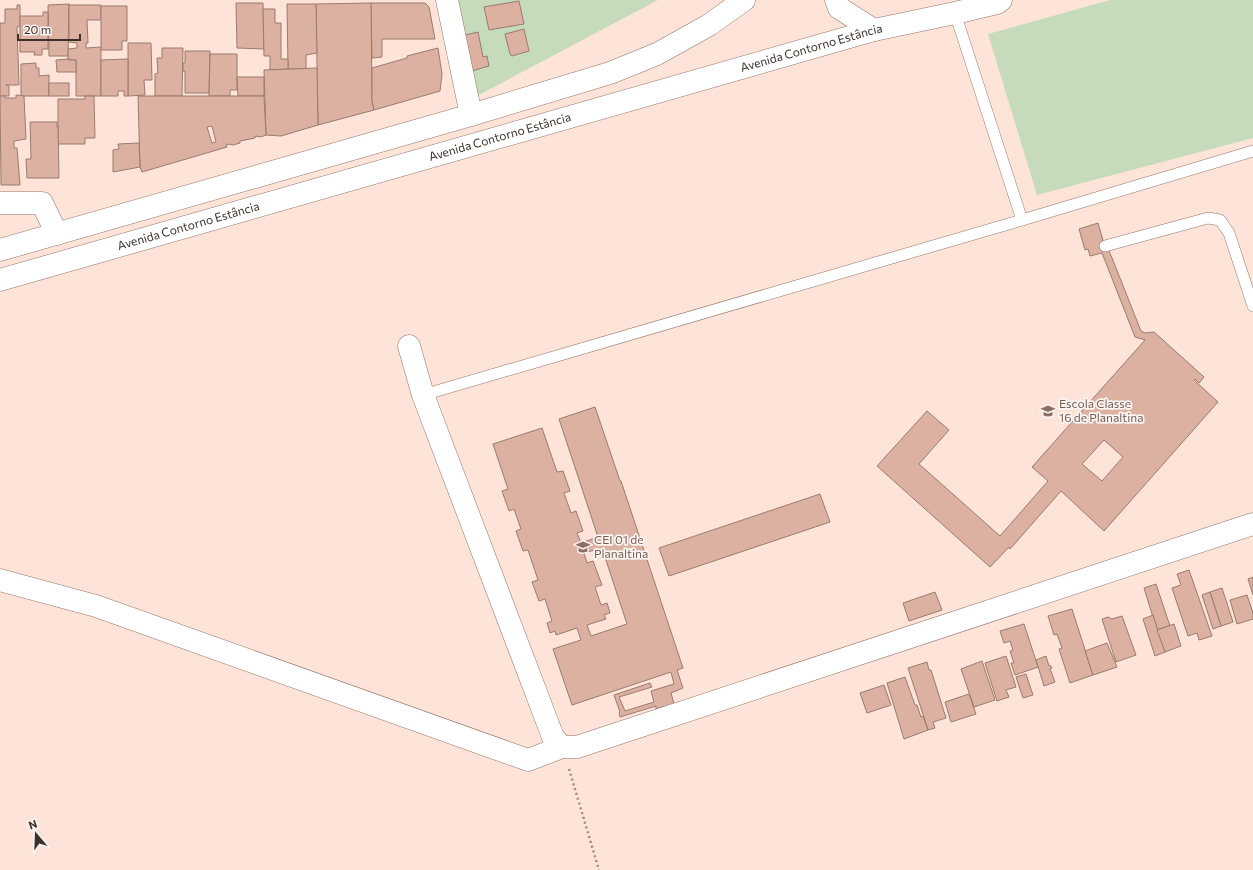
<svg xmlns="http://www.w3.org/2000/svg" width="1253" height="870" viewBox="0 0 1253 870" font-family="Commissioner,sans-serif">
<rect width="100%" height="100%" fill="#fee3d8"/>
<g fill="#c5dbbc">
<polygon points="458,0 658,0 477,96"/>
<polygon points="1110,0 1253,0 1253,138 1037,195 988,34"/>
</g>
<g fill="#dcb1a1" stroke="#9a7b6f" fill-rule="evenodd">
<polygon points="519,1 524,24 489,30 484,7"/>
<polygon points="236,3 263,3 264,49 237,48"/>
<polygon points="371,3 425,3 429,7 435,39 382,39 382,57 372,58"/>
<polygon points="371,3 372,101 374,110 318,125 316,4"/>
<polygon points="69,4 68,56 49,56 48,5"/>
<polygon points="287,4 316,4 317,53 306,55 306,69 288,69"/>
<polygon points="17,5 20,5 20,26 17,27 19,85 6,85 9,86 9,96 0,96 0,23 5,23 5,9 17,9"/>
<polygon points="69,5 101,5 101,20 87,20 88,43 86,43 86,48 101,47 101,96 76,96 76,60 68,60 68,49 77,48 77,43 69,42"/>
<polygon points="101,6 127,6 127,41 122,41 122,50 101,50"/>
<polygon points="263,9 275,9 275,23 281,23 281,59 288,59 288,69 270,70 270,56 264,56"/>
<polygon points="43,12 48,12 48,49 42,49 42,55 34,55 35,52 20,52 20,16 43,16"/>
<polygon points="524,29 529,51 512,56 510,54 505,34"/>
<polygon points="478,32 483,57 487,56 489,66 468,72 461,36"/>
<polygon points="128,43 151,43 152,80 144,80 145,95 128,96"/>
<polygon points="162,48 183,48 182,96 155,96 155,74 158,73 157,58 162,58"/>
<polygon points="438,48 442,74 440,91 374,110 372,101 372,68 407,58 407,56"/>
<polygon points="185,51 210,51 209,93 185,93 185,71 183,71 183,63 185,63"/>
<polygon points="210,54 237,54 237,90 230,90 230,96 209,96"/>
<polygon points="69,59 68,60 76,60 76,72 57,72 56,60"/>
<polygon points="128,59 128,96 124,96 124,91 118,91 118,96 101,96 101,60"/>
<polygon points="36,63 36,68 39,68 39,76 49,75 49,96 21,96 21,64"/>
<polygon points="317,68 318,125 281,136 266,135 264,70"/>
<polygon points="237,77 264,77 264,96 238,96"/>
<rect x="49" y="83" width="20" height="13"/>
<polygon points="16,95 24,96 26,139 14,141 14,148 17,148 20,185 1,185 0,96 5,96 5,98 16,98"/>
<polygon points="85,96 94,96 95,138 85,138 85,144 58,144 58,99 85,99"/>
<path d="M138 96H264L266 135 261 137 255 136V138L240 141V143L233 145 229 144 226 145 227 147 142 172 140 167ZM212 126 216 142 212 143 207 127Z"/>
<polygon points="30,122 57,122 57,127 58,127 59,178 27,178 26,159 31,159"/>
<polygon points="139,143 140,167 113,172 113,150 119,149 118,144"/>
<path d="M1098 223 1104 244H1106L1112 258 1141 331 1145 333 1154 332 1204 377 1199 383 1195 379 1194 380 1218 402 1104 531 1061 491 1010 549 1009 547 990 567 877 466 927 411 949 430 919 464 1000 536 1048 481 1032 467 1145 340 1135 337 1102 253 1090 256 1088 249 1085 250 1079 229ZM1104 440 1123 457 1102 481 1082 464Z"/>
<path d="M595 407 620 481H621L683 668 677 670 683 688 671 693 674 704 656 709V706L620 717 619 713 620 712 614 695 650 683 652 687 619 697 625 711 654 702 651 691 674 684 671 672 572 705 553 649 581 640 577 628 556 635 555 631 550 633 547 623 552 621 545 599 539 601 532 582 538 580 528 550 523 551 516 531 521 529 514 509 509 511 502 491 508 489 493 444 542 428 557 472 563 471 570 491 564 493 571 513 576 511 583 531 577 533 581 543 598 537 559 419ZM602 548 627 624 591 636 587 625 606 619 604 615 610 613 607 603 601 605 595 587 602 585 593 561 587 563 584 553Z"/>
<polygon points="820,494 830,522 669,576 659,548"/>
<polygon points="1189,570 1212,636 1199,640 1197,633 1188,636 1172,588 1181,585 1177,574"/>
<polygon points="1253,577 1253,595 1248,579"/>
<polygon points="1156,584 1170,626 1157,630 1144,588"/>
<polygon points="1222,588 1233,622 1221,626 1210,592"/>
<polygon points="935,592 942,610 909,621 903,603"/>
<polygon points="1210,592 1221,626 1213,629 1202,595"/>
<polygon points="1247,595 1253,613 1253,619 1237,624 1230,600"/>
<polygon points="1072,609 1093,675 1070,683 1059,649 1062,648 1057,634 1054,635 1048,616"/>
<polygon points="1153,615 1165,652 1155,656 1143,619"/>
<polygon points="1122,616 1136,655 1116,662 1102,619 1108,617 1112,619"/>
<polygon points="1024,624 1038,667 1015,675 1011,663 1014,663 1010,651 1013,650 1010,641 1004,643 1000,631"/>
<polygon points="1174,624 1181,646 1165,652 1157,630"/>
<polygon points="1107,643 1117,667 1093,675 1085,651"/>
<polygon points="1006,656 1016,687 1006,690 1009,697 997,701 985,663"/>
<polygon points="1046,656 1049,666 1050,665 1052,668 1050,669 1055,682 1044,686 1036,660"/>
<polygon points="982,661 995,700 974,707 961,669"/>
<polygon points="927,662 929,670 931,670 946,718 933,722 935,728 928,730 908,668"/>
<polygon points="1026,674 1033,695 1023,698 1016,677"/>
<polygon points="905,677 915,705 917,705 921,717 923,716 928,730 904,739 887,683"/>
<polygon points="884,685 891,705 867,713 860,693"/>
<polygon points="969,694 976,714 951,722 945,702"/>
</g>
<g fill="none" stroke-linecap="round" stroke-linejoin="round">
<defs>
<g id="service">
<polyline points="955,13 1022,220"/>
<polyline points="1105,246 1208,218 1220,220 1229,233 1253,306"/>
<polyline points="423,395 1022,220 1253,151"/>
</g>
<g id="minor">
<polyline points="447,0 471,115"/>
<polyline points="0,203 42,203 57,234"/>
<polyline points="409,346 423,395 553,737 562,747 577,747 1253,524"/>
<polyline points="0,580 96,606 528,760 562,747"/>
</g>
<g id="tertiary">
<polyline points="836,0 839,8 874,30"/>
<polyline points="0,250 471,115 610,73 657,54 709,25 744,0"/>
<path id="s1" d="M0 280 874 30 955 13 997 3 1001 0"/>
</g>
</defs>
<use href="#service" stroke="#937569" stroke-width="12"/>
<use href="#minor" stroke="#937569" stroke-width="23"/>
<use href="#tertiary" stroke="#937569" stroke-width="23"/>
<polyline stroke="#a08c83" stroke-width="2.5" stroke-dasharray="2 3" stroke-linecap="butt" points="569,769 599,870"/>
<use href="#service" stroke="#fff" stroke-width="11"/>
<use href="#minor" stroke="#fff" stroke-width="22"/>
<use href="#tertiary" stroke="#fff" stroke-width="22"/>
</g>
<defs>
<symbol id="school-bare" viewBox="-9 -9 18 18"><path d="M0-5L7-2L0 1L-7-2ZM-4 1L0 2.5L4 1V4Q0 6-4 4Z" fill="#8d6e63" stroke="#fcf5f2" stroke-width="2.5" paint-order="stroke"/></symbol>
</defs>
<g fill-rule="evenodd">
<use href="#school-bare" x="1038" y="401" width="20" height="20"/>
<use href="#school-bare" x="573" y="537" width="20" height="20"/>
</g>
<g text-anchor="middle" stroke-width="3.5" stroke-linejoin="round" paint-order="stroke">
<g font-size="12" fill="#3d302a" stroke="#fcf5f2">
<text dy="4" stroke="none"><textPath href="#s1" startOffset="844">Avenida Contorno Estância</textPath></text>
<text dy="4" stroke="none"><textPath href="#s1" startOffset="520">Avenida Contorno Estância</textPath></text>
<text dy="4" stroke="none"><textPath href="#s1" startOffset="196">Avenida Contorno Estância</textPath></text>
</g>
<g font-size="12" fill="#785e54" stroke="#fcf5f2" text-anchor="start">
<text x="1059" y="408">Escola Classe<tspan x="1059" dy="14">16 de Planaltina</tspan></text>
<text x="594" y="544">CEI 01 de<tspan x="594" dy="14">Planaltina</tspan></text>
</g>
</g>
<g transform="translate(36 834) rotate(341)" stroke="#fcf5f2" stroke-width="3" paint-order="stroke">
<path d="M0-3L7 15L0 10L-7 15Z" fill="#3d302a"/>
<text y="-6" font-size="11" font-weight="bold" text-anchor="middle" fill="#3d302a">N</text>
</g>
<path d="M18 34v6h62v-6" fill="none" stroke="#3d302a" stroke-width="2"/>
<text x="24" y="34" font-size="12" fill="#3d302a" stroke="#fcf5f2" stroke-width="3" paint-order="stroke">20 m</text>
</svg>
